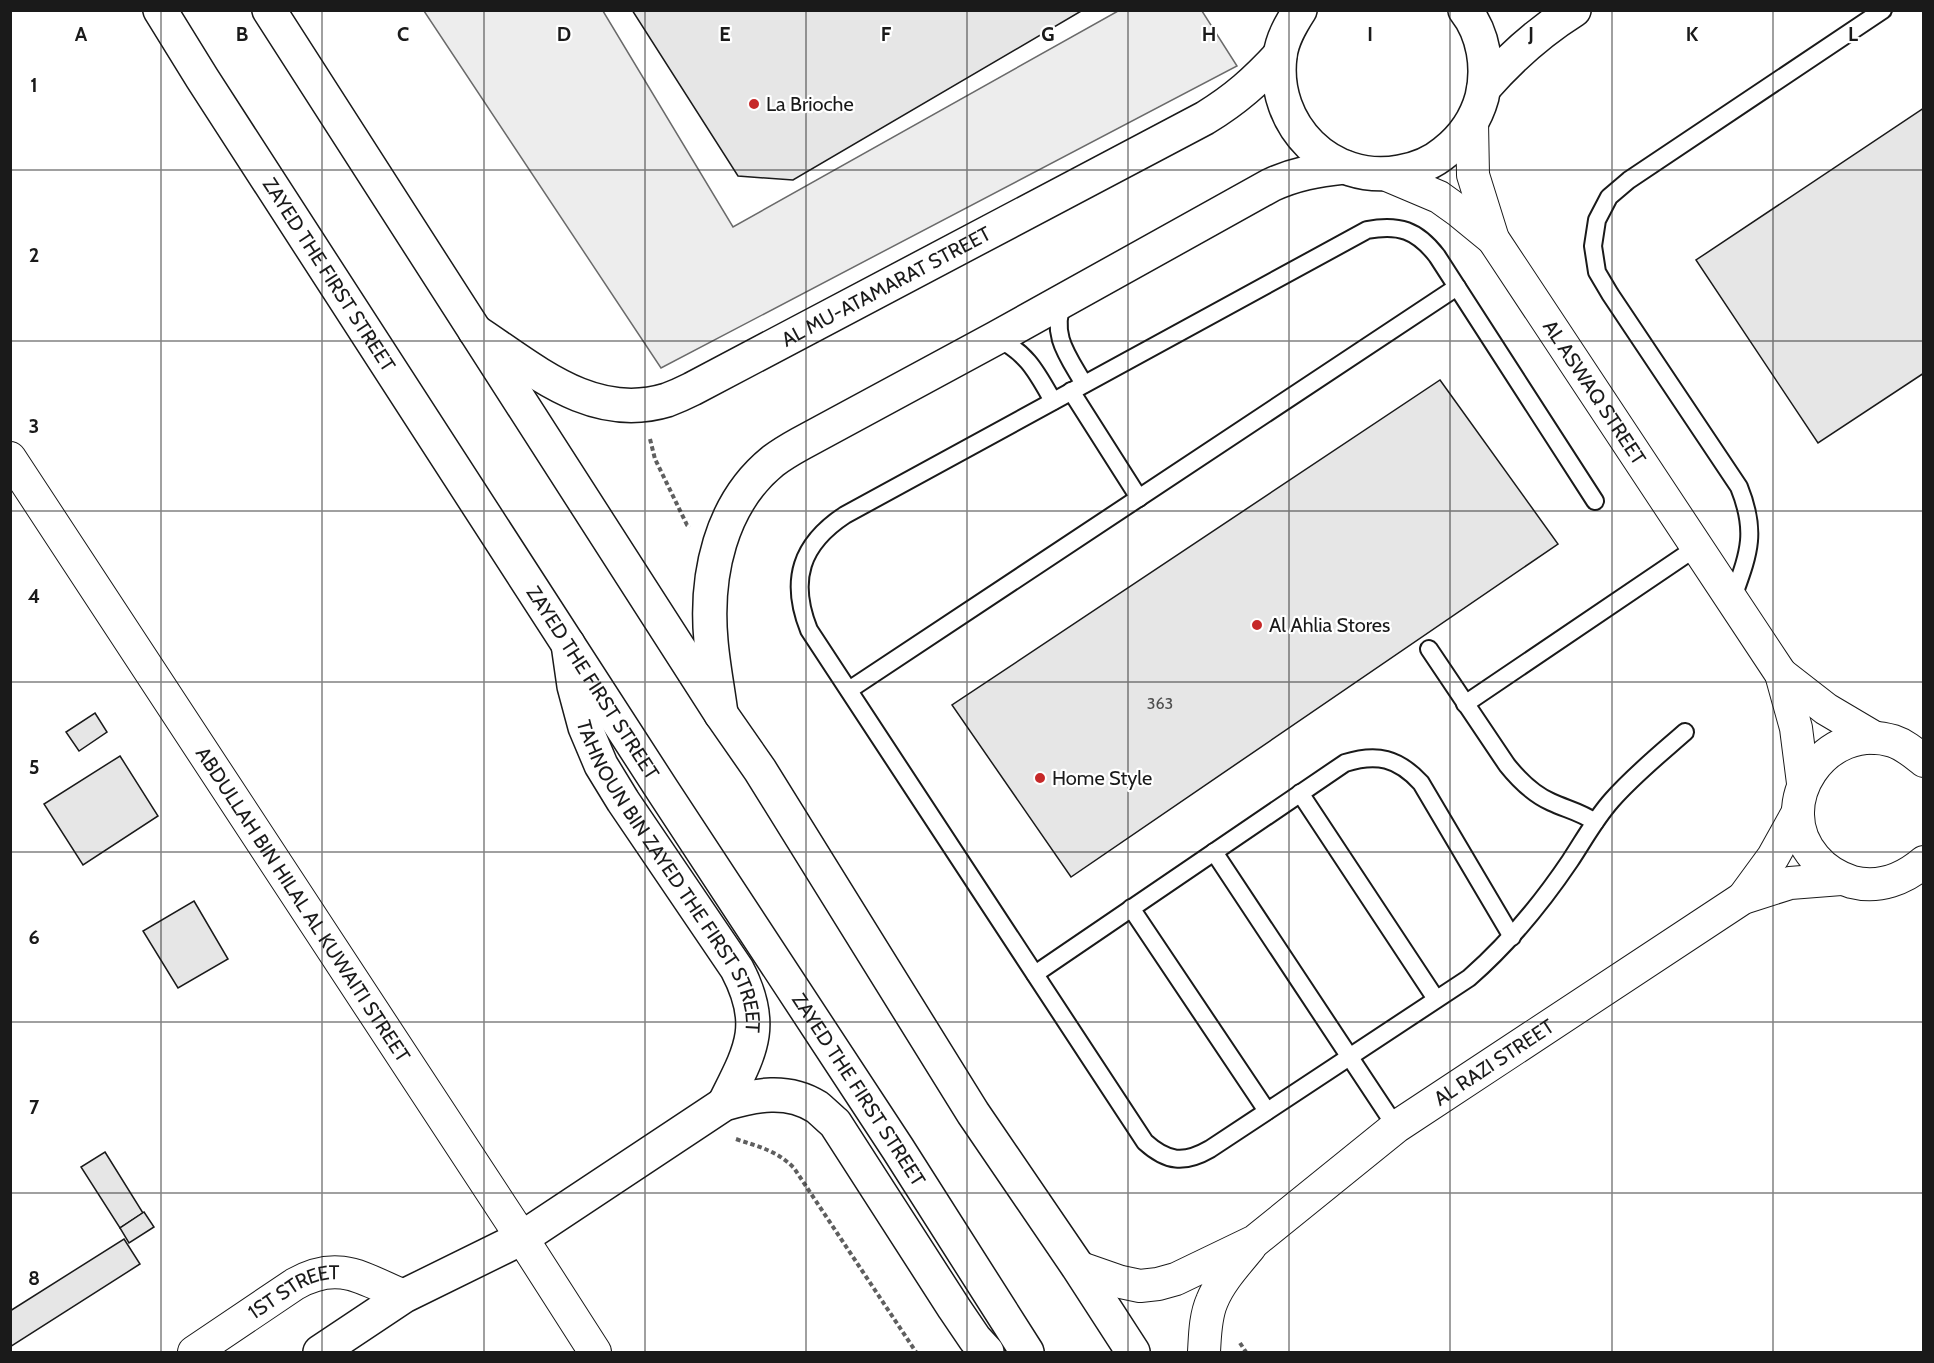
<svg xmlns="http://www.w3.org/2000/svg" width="1934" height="1363" viewBox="0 0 1934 1363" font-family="Cabin,sans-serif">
<rect width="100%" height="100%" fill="#fff"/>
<polygon fill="#ededed" stroke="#6a6a6a" stroke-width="1.5" points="424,11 603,11 733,227 1118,11 1202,11 1237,66 661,368"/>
<g fill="#e6e6e6" stroke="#1a1a1a" stroke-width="1.5">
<polygon points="632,10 1083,10 793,180 738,176"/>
<polygon points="1924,108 1924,373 1818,443 1696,260"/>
<polygon points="1440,380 1558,544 1071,877 952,705"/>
<polygon points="95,713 107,732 79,751 66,732"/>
<polygon points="120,756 158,816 83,865 44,804"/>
<polygon points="194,901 228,959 178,988 143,931"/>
<polygon points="105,1152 143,1213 120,1228 81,1167"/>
<polygon points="144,1212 154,1227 129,1243 120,1228"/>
<polygon points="124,1239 140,1264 10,1347 10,1311"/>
</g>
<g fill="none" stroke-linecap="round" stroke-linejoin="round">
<defs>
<g id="service">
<path d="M1063 302C1050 335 1068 356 1084 384"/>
<path d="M996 338C1027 352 1037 373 1053 401"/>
<polyline points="1071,391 1139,498"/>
<path d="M1595 501 1437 256C1417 230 1399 224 1367 230L845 515C801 544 789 580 809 630L1145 1142C1167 1162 1184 1164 1210 1149L1469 978C1509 943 1541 904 1570 861 1584 840 1595 819 1612 800 1634 775 1660 754 1685 732"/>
<path d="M1732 600C1748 555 1758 534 1739 487L1610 294 1597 272 1593 246 1597 220 1609 197 1629 180 1883 10"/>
<path d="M1429 649 1507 765C1519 780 1533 794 1551 802 1566 809 1581 812 1595 822"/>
<polyline points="849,690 1457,287"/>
<polyline points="1465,704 1697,547"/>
<polyline points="1300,793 1436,999"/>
<polyline points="1214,852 1396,1127"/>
<polyline points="1131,908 1267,1111"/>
<path d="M1035 974 1345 763C1377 753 1398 758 1421 783L1512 937"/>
</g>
<g id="minor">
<path id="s1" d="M1472 122 1473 175 1493 239 1781 674 1796 728 1803 783"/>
<polyline points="1387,175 1439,197 1460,212 1493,239"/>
<path id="s2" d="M10 458 522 1238 595 1352"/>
<polyline points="1781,674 1826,709 1875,738"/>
<path d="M1924 761C1914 753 1905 745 1893 741 1826 720 1768 804 1815 858 1825 870 1837 877 1852 882 1879 889 1904 879 1924 862"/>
<polyline points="1743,898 1773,857 1798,812"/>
<path id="s3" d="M1078 1267 1121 1282 1140 1286 1158 1284 1176 1279 1255 1241 1396 1127 1743 898 1790 883 1841 879"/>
<path id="s4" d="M194 1352 295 1284C339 1259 363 1279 404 1296"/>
<path d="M1204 1352C1205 1336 1205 1317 1212 1301 1220 1281 1237 1263 1250 1247"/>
</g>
<g id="tertiary">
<path d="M1300 10C1291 24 1282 39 1280 56 1271 125 1330 185 1400 172 1417 169 1432 163 1445 152 1463 138 1476 119 1482 97 1489 68 1484 34 1465 10"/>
<path d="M1484 88C1511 57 1539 32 1574 10"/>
<path id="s5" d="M475 331C533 369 592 423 667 400 675 397 684 393 692 389L1205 118C1236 99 1256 81 1280 55"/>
<path id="s6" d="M568 644 574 686 585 727 601 765 623 801 737 969C767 1026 750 1052 724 1104"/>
<path d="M721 714C718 690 713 665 711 641 705 576 720 504 773 461 781 455 791 449 800 444L996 338 1271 185C1295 174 1317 170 1344 167"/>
<path d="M320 1352 404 1296 522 1238 724 1104C755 1095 787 1088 817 1107 823 1112 829 1118 835 1123L954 1308 975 1339 987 1352"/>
</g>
<g id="primary">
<path id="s7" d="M160 10 202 78 663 791 898 1149 1027 1352"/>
<polyline points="269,10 721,714 760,770 973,1113 1078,1267 1133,1352"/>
</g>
</defs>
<use href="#service" stroke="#1a1a1a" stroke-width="20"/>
<use href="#minor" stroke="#1a1a1a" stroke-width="34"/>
<use href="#tertiary" stroke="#1a1a1a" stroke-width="36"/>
<use href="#primary" stroke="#1a1a1a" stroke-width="36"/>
<g stroke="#5f5f5f" stroke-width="4" stroke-dasharray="4.5 3" stroke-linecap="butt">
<polyline points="650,439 655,459 687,525 690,527"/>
<path d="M736 1139C759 1147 776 1150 794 1168L916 1352"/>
<polyline points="1240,1343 1246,1352"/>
</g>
<use href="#service" stroke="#fff" stroke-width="16"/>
<use href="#minor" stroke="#fff" stroke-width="32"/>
<use href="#tertiary" stroke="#fff" stroke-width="33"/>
<use href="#primary" stroke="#fff" stroke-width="33"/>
</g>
<path fill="none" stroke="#1a1a1a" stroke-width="1.5" stroke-opacity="0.55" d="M161 10V1352M322 10V1352M484 10V1352M645 10V1352M806 10V1352M967 10V1352M1128 10V1352M1289 10V1352M1450 10V1352M1612 10V1352M1773 10V1352M10 170H1924M10 341H1924M10 511H1924M10 682H1924M10 852H1924M10 1022H1924M10 1193H1924"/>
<g fill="#c62828" stroke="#fff" stroke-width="2">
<circle cx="754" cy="104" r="6"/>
<circle cx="1257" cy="625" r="6"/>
<circle cx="1040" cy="778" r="6"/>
</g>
<g text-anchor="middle" stroke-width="4.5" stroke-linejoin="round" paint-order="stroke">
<g font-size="16" fill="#4d4d4d">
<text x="1160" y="709">363</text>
</g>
<g font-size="20" fill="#1a1a1a" stroke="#fff" text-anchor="start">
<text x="766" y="111">La Brioche</text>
<text x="1269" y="632">Al Ahlia Stores</text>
<text x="1052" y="785">Home Style</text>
</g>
<g font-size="20" fill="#1a1a1a" stroke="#fff">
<text dy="7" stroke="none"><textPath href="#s7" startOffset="314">ZAYED THE FIRST STREET</textPath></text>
<text dy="7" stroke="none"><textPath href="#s5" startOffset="459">AL MU-ATAMARAT STREET</textPath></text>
<text dy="7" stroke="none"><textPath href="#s1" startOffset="304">AL ASWAQ STREET</textPath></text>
<text dy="7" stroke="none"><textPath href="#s7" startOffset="800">ZAYED THE FIRST STREET</textPath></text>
<text dy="7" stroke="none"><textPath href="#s6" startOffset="258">TAHNOUN BIN ZAYED THE FIRST STREET</textPath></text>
<text dy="7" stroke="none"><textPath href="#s2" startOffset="534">ABDULLAH BIN HILAL AL KUWAITI STREET</textPath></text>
<text dy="7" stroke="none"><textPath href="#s3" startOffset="488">AL RAZI STREET</textPath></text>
<text dy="7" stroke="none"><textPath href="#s7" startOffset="1286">ZAYED THE FIRST STREET</textPath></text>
<text dy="7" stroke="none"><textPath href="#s4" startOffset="118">1ST STREET</textPath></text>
</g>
</g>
<g font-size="20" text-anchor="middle" font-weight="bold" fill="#1a1a1a" stroke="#fff" stroke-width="4.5" stroke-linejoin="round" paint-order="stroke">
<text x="81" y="41">A</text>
<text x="242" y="41">B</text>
<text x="403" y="41">C</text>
<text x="564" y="41">D</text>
<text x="725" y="41">E</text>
<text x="886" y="41">F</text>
<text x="1048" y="41">G</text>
<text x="1209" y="41">H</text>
<text x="1370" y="41">I</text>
<text x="1531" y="41">J</text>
<text x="1692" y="41">K</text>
<text x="1853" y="41">L</text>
<text x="34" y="92">1</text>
<text x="34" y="262">2</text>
<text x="34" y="433">3</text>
<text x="34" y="603">4</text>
<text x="34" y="774">5</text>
<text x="34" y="944">6</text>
<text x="34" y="1114">7</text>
<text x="34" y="1285">8</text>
</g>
<rect width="1934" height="1363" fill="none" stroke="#1a1a1a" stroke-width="24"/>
</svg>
